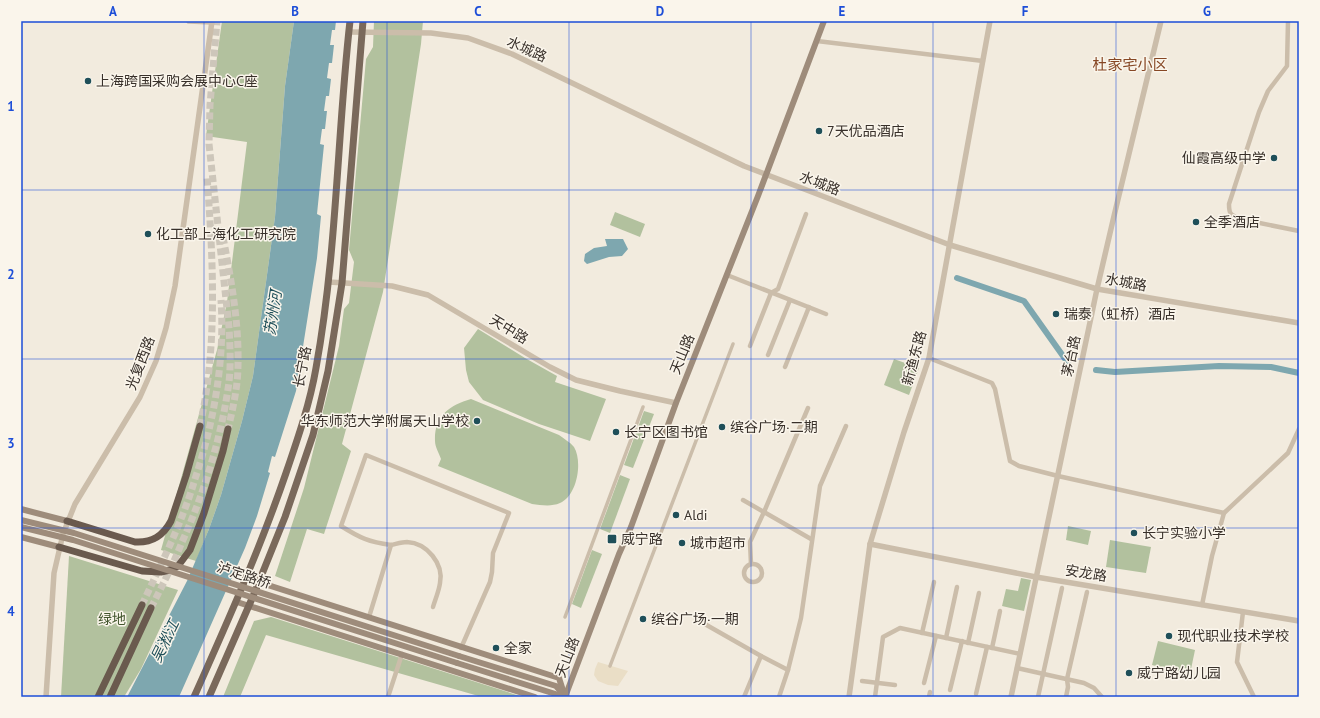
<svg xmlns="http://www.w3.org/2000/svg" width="1320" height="718" viewBox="0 0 1320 718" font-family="'PT Sans','Noto Sans SC',sans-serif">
<rect width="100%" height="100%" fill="#f2ebde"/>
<g fill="#b2c19e">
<polygon points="222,21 294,21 285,86 275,217 253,376 242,421 221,495 209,529 196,561 161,550 217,350 227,302 247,142 206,136"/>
<polygon points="374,21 423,21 421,44 383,292 342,444 351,451 324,534 307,529 290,582 275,576 304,488 339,346 344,309 349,303 354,262 349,250 366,59 373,47"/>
<polygon points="615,212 645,224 640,237 610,225"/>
<polygon points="478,329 525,358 557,376 555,382 606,399 590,441 539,424 483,400 469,382 466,370 464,348"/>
<polygon points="894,359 919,368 909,395 884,385"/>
<path d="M471 399 559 435C564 439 570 442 574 447 583 462 577 496 560 503 551 507 541 505 532 504L438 466 441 459C439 453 435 447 435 441 434 417 449 405 471 399Z"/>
<polygon points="644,411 654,414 633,468 624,465"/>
<polygon points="620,475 630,479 610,533 600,529"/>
<polygon points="1068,526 1091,531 1088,545 1066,540"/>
<polygon points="1110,540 1151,547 1146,573 1106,567"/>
<polygon points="592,550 602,554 581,608 572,604"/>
<polygon points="69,556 178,590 141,669 124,697 61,697"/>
<polygon points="1021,578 1031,580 1024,611 1002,606 1006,589 1018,591"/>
<polygon points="271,617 523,697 482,697 266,635 240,697 223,697 254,621"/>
<polygon points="1158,641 1195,650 1190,674 1152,665"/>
</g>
<polygon fill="#eadec6" points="598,662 628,671 618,686 608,685 598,681 594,675 595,669"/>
<g fill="#7ea7af">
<polygon points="294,21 336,21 335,30 332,30 330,45 334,45 332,63 329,63 327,78 331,79 329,96 326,96 324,111 327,111 325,129 322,129 320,144 324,145 317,214 321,216 317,258 296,391 275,457 272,456 268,472 270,473 257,516 245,548 179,697 127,697 187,581 209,529 221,495 242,421 253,376 275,217 285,86"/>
<polygon points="605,239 623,239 628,249 622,256 609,257 587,264 584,261 585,254 594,248 607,246"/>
</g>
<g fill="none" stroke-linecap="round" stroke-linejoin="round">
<g stroke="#7ea7af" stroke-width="6">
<polyline points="957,278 1024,301 1068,363"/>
<polyline points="1096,370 1115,372 1219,366 1271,367 1299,373"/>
</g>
<g stroke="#cdc6ba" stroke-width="7" stroke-dasharray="7 3.5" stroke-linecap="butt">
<path d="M223 237C231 279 239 322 238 365 238 386 233 408 228 429"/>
<path d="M200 426C218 344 213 260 207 176"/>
<path d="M142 605C161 564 182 523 195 479 214 422 225 360 221 300"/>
<path d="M151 608C162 586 173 565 182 542 204 494 222 435 229 382 231 364 230 345 229 327L209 144 210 105 217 21"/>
</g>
<g stroke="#cbbdaa" stroke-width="3.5">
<polyline points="565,617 643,407"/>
<polyline points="610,666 733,344"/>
</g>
<g stroke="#cbbdaa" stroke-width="4.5">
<path d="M1288 21 1287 66 1268 91 1259 112 1229 204C1229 215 1231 215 1240 219L1299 231"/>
<polyline points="817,41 983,61"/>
<polyline points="727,275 826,314"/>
<polyline points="750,346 771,293 778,289 806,214"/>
<polyline points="768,355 790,300"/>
<polyline points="929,358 992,383 995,389 1010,461 1019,466 1058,476 1224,513"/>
<polyline points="785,367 809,307"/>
<polyline points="743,500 811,539"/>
<path d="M391 545C396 544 402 542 407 542 427 543 444 564 440 583 439 591 435 600 433 607"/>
<polyline points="751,564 750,542 764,512 808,408"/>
<circle cx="753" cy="573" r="9"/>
<polyline points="1202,605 1212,556 1224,513 1288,453 1299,429"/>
<polyline points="1243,612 1237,662 1254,697"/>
<path d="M369 617 391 545C369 542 360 538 341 526L366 455 509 513 493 553 492 572 490 582 461 648"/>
<polyline points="696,619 761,656"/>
<polyline points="922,633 934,582"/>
<polyline points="946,638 957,587"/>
<polyline points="968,643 979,593"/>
<polyline points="992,648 1000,611"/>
<polyline points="1017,668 1084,683 1094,688 1102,697"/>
<polyline points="788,670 801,618 820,486 846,426"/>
<polyline points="862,681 895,685"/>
<polyline points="924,683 936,636"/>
<polyline points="950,690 962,641"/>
<polyline points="976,694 987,647"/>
<polyline points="388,697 402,654"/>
<polyline points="744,697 761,656 788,670 779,697"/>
<polyline points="875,697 883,637 900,628 1020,654"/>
<polyline points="929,697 930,692"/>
<polyline points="1038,697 1062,588"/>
<polyline points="1066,697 1068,687 1067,679 1087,592"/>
</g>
<g stroke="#cbbdaa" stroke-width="5.5">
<polyline points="189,21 212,22"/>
<polyline points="349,32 431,33 468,38 512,54 744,166 950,245 1097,289 1299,323"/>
<polyline points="329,282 392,286 428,295 550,367 576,380 620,391 676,403"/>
<polyline points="870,544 1036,577 1299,621"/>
<polyline points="46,697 54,573 63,534 75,504 140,397 156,361 166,328 175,286 212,21"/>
<polyline points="849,697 870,544 904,432 929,358 990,21"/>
<polyline points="1011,697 1097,289 1114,216 1161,21"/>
</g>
<g stroke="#9e8c7b" stroke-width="6">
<polyline points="21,509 67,521"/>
<polyline points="21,537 59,547"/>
<polyline points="246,578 559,678 565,697"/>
<polyline points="237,602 535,697"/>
<polyline points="459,656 556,686 563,694"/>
<polyline points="457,663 565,697"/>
<polyline points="565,697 619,554 631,527 676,403 758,196 824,21"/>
</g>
<g stroke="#7a695b" stroke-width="7">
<path d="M194 697C227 623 260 549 286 473 298 438 310 403 316 368 337 253 337 136 350 21"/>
<polyline points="209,697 254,594 285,517 313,435 328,371 342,283 363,21"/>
</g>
<g stroke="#6a5a4e" stroke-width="7">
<path d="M67 521 135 542C152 543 163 536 171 521L186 476 200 426"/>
<polyline points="59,547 142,571 161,572 170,570 178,566 190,550 204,513 223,451 228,429"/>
<polyline points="98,697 142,605"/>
<polyline points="110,697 151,608"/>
</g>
<g stroke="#9e8c7b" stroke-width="6">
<polyline points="21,520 74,533 459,656"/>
<polyline points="21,527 73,540 457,663"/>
</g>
</g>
<path fill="none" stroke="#1d4ed8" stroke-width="1" stroke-opacity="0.55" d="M204 21V697M387 21V697M569 21V697M751 21V697M933 21V697M1116 21V697M21 190H1299M21 359H1299M21 528H1299"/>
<g fill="#1f4f59" stroke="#faf5eb" stroke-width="1.5">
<circle cx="88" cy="81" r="4"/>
<circle cx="819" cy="131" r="4"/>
<circle cx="1274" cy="158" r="4"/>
<circle cx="1196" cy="222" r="4"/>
<circle cx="148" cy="234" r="4"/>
<circle cx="1056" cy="314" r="4"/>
<circle cx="477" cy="421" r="4"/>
<circle cx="722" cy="427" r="4"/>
<circle cx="616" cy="432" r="4"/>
<circle cx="676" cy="515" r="4"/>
<circle cx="1134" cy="533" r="4"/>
<rect x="607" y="534" width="10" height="10" rx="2"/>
<circle cx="682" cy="543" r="4"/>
<circle cx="643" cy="619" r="4"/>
<circle cx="1169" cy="636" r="4"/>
<circle cx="496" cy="648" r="4"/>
<circle cx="1129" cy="673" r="4"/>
</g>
<g text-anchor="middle" stroke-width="3" stroke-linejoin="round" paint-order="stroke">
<g font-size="14" fill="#38302a" stroke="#faf5eb">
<text transform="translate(527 49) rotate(24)" y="5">水城路</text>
<text transform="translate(820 183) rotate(21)" y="5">水城路</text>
<text transform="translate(1126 282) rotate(10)" y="5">水城路</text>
<text transform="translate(509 329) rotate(31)" y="5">天中路</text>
<text transform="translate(682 354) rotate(-68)" y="5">天山路</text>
<text transform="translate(1071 356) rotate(-78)" y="5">茅台路</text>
<text transform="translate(914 358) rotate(-75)" y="5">新渔东路</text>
<text transform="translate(140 363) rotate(-69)" y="5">光复西路</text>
<text transform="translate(302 367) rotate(-79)" y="5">长宁路</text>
<text transform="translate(1086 573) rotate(9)" y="5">安龙路</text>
<text transform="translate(244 575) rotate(18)" y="5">泸定路桥</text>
<text transform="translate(567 657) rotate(-69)" y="5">天山路</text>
</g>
<g font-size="14" fill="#38302a" stroke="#faf5eb" text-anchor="start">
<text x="96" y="86">上海跨国采购会展中心C座</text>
<text x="827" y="136">7天优品酒店</text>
<text x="1266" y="163" text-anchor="end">仙霞高级中学</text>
<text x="1204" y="227">全季酒店</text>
<text x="156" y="239">化工部上海化工研究院</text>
<text x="1064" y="319">瑞泰（虹桥）酒店</text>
<text x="469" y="426" text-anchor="end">华东师范大学附属天山学校</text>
<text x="730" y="432">缤谷广场·二期</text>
<text x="624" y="437">长宁区图书馆</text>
<text x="684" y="520">Aldi</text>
<text x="1142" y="538">长宁实验小学</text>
<text x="621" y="544">威宁路</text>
<text x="690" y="548">城市超市</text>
<text x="651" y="624">缤谷广场·一期</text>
<text x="1177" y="641">现代职业技术学校</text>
<text x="504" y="653">全家</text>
<text x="1137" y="678">威宁路幼儿园</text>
</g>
<g font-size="14" fill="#43562e" stroke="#faf5eb">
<text x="112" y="624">绿地</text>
</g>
<g font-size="15" fill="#864724" stroke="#faf5eb">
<text x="1130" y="70">杜家宅小区</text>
</g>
<g font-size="15" font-style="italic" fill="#1f4f59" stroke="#faf5eb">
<text transform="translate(273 313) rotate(-81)" y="5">苏州河</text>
<text transform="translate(165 641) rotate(-64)" y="5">吴淞江</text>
</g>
</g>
<rect width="1320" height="718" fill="none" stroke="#faf5eb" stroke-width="44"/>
<rect x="22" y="22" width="1276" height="674" fill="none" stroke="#1d4ed8" stroke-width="1.5"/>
<g font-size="13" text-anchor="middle" font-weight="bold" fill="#1d4ed8">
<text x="113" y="16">A</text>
<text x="295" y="16">B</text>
<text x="478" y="16">C</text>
<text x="660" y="16">D</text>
<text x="842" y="16">E</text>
<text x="1025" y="16">F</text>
<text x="1207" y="16">G</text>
<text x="11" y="111">1</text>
<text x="11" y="279">2</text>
<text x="11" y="448">3</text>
<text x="11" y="616">4</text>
</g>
</svg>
